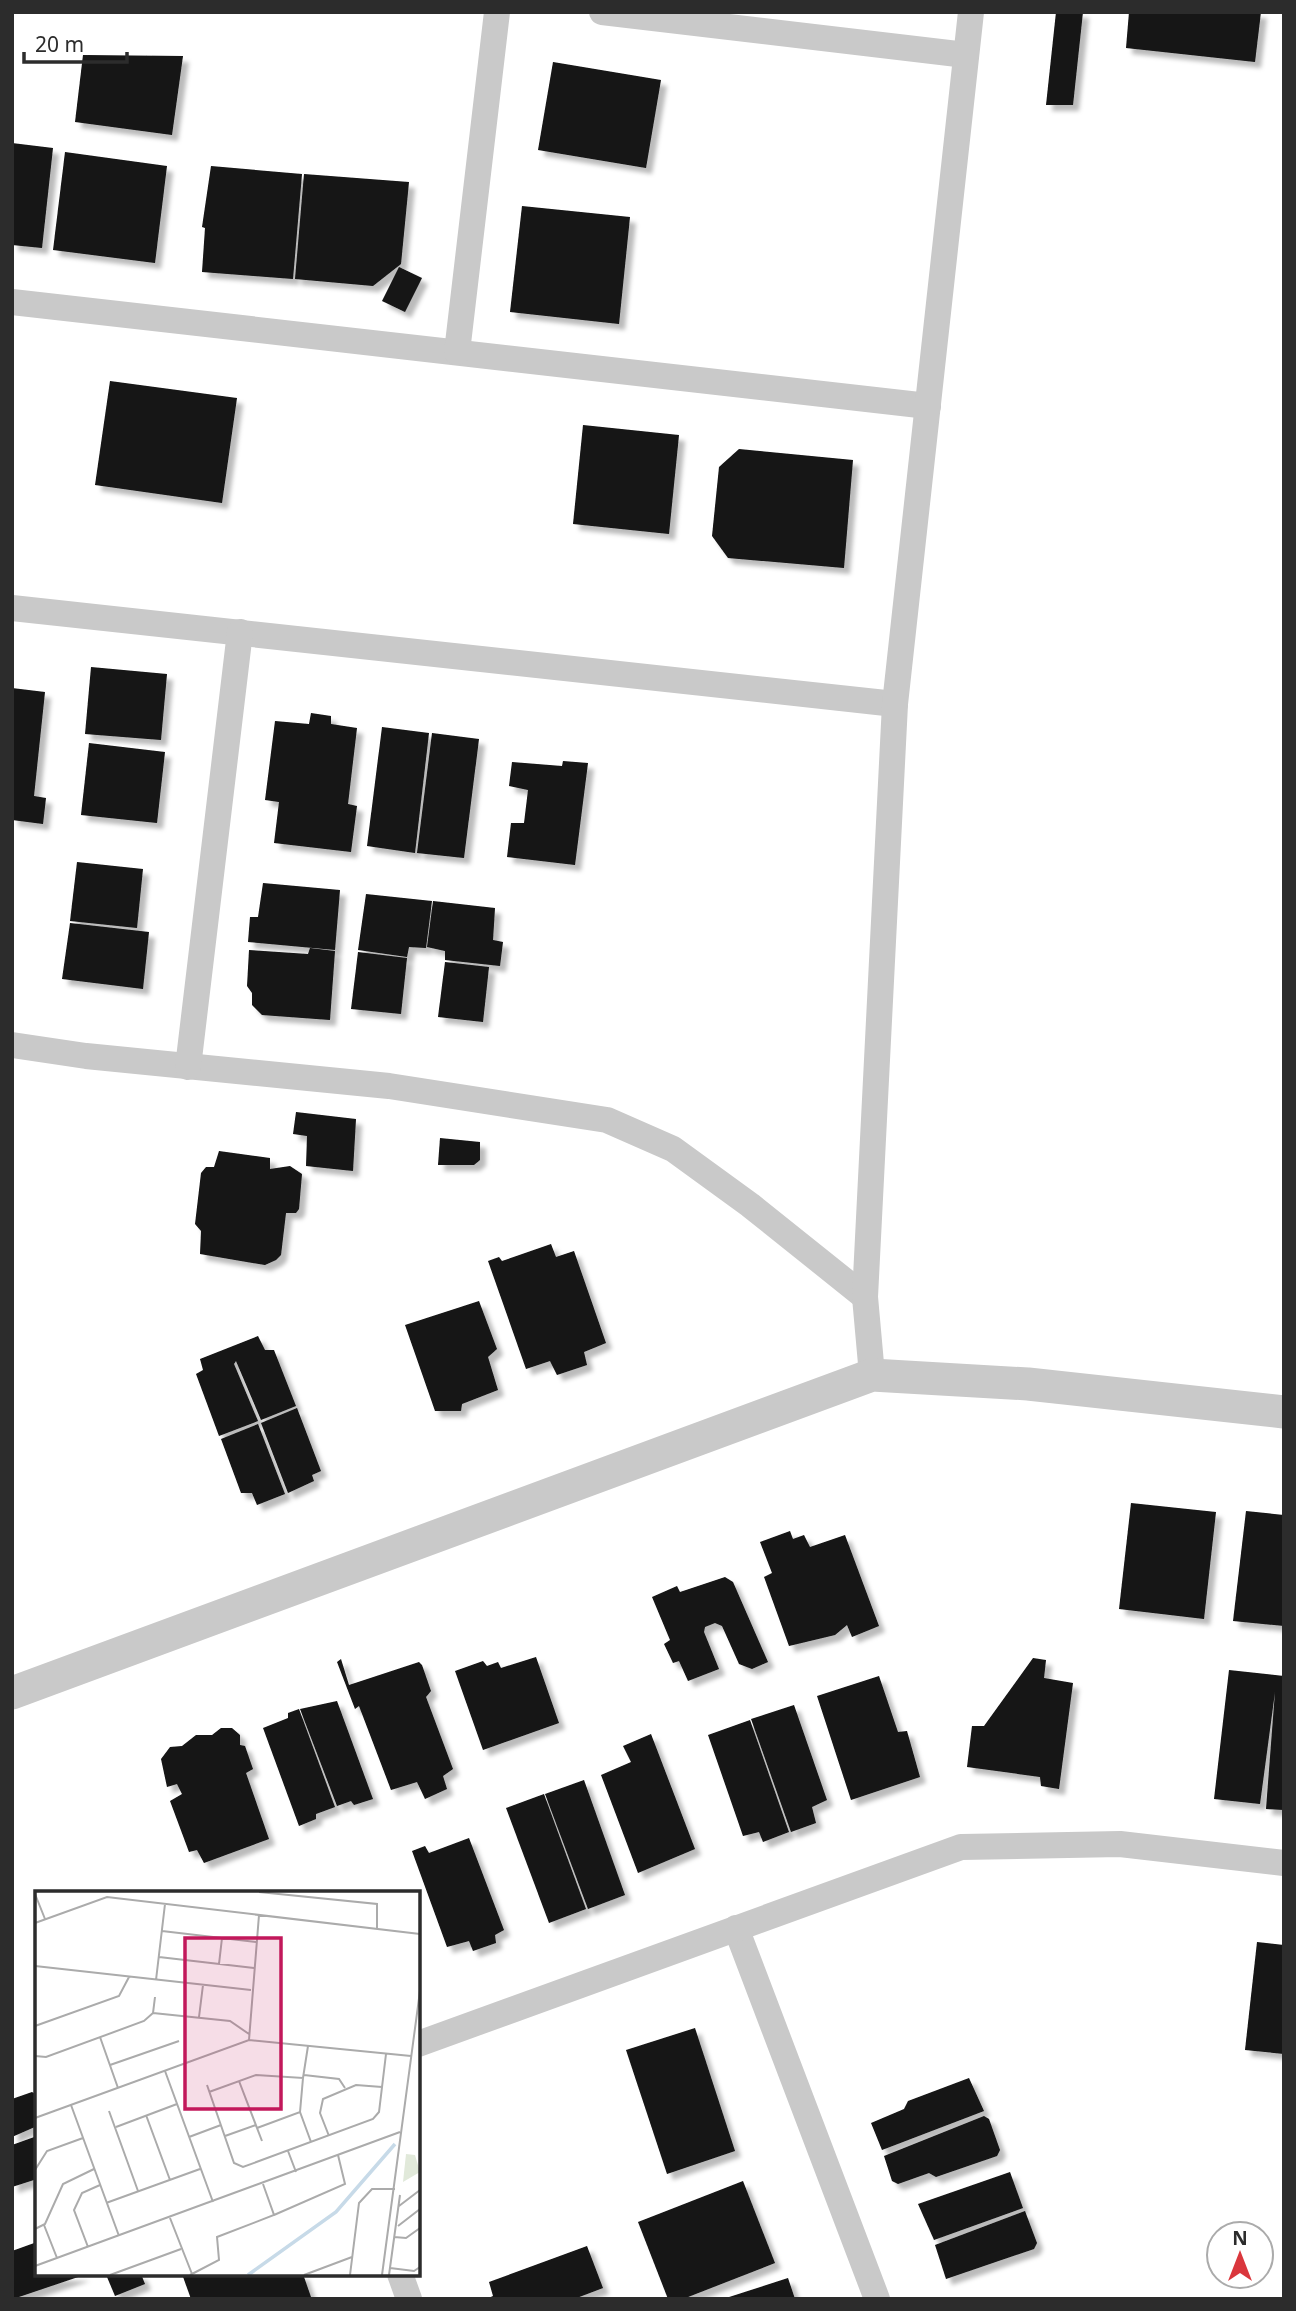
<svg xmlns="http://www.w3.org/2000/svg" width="1296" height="2311" viewBox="0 0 1296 2311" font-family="'Noto Sans',sans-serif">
<defs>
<filter id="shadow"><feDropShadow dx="6" dy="6" stdDeviation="2" flood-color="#0004"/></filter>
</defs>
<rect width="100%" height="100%" fill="#fff"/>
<g fill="#131313" filter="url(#shadow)">
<polygon points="1056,12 1083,12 1073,105 1046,105"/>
<polygon points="1129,12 1261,12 1255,62 1126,48"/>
<polygon points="83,55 183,56 172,135 75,122"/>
<polygon points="553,62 661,80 646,168 538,150"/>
<polygon points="12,143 53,148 42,248 12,245"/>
<polygon points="65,152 167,166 155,263 53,250"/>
<polygon points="211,166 302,174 293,279 202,272 205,228 202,227"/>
<polygon points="304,174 409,182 401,264 373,286 295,279"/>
<polygon points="522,206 630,217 619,324 510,312"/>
<polygon points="399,267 422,278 405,312 382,301"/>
<polygon points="110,381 237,398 222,503 95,485"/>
<polygon points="583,425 679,435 669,534 573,524"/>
<polygon points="739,449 853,460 844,568 728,558 712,536 719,467"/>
<polygon points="91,667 167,674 161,740 85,734"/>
<polygon points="12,688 45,692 34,796 46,798 43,824 12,820"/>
<polygon points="311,713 331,716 331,724 357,728 348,804 357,806 351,852 274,843 279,802 265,800 275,721 309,724"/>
<polygon points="382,727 429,733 415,853 367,846"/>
<polygon points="432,733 479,739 464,858 417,853"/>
<polygon points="89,743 165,752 157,823 81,815"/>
<polygon points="563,761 588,763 575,865 507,857 511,823 524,823 528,790 509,786 512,762 562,766"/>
<polygon points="77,862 143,869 137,928 70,921"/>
<polygon points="263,883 340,890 335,950 248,942 250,917 258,917"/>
<polygon points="366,894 432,901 426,948 409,947 407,957 358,950"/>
<polygon points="433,901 495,908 493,940 503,942 500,966 445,960 445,951 427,947"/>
<polygon points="70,923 149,932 143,989 62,979"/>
<polygon points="310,948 335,951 330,1020 262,1015 252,1005 252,993 247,986 249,950 308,954"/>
<polygon points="358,952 407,958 401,1014 351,1009"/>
<polygon points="445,962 489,967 483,1022 438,1017"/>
<polygon points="296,1112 356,1119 353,1171 306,1166 307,1136 293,1134"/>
<polygon points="440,1138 480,1142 480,1160 474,1165 438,1165"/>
<polygon points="219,1151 270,1158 270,1169 290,1166 302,1174 299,1209 296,1213 286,1213 281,1255 276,1260 265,1265 200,1254 201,1231 195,1224 201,1173 206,1167 214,1167"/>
<polygon points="551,1244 556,1257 574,1251 606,1343 584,1352 587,1365 557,1375 550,1361 526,1369 488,1261 499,1257 502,1261"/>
<polygon points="479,1301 497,1349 488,1357 498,1390 462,1404 461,1411 435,1411 405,1325"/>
<polygon points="258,1336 265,1350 274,1350 296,1406 261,1420 236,1361 234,1364 258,1421 219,1436 196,1374 203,1370 200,1359"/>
<polygon points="297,1408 321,1471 312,1475 314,1481 288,1493 261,1423"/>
<polygon points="258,1424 285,1494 257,1505 252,1493 241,1493 221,1439"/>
<polygon points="1131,1503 1216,1512 1204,1619 1119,1609"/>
<polygon points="1246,1511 1284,1515 1284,1626 1233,1621"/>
<polygon points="790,1531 793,1539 804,1535 810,1547 845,1535 879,1626 852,1637 847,1625 835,1635 789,1646 764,1577 772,1573 760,1542"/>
<polygon points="725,1577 733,1582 768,1662 752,1669 739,1664 722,1626 715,1623 705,1627 704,1632 719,1669 688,1681 679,1661 673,1663 664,1644 670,1640 652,1597 677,1586 680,1592"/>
<polygon points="536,1657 559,1723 483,1750 455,1671 483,1661 487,1666 498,1662 501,1668"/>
<polygon points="1033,1658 1046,1660 1044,1678 1073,1683 1059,1789 1041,1786 1040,1777 967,1767 972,1726 984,1726"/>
<polygon points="341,1659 349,1685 419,1662 422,1665 431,1691 426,1697 453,1769 443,1776 447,1789 425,1799 417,1782 391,1790 359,1706 355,1709 337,1662"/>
<polygon points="1229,1670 1284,1676 1284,1810 1266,1809 1275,1692 1260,1804 1214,1799"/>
<polygon points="879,1676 898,1732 907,1731 920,1777 851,1800 817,1696"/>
<polygon points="337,1701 373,1799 354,1805 351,1801 337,1806 300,1709"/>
<polygon points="794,1705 827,1800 812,1807 816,1823 791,1832 751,1719"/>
<polygon points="299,1709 335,1807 316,1814 316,1819 299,1826 263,1728 288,1718 288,1713"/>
<polygon points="750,1720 789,1832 763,1842 759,1832 743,1836 708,1735"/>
<polygon points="221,1728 232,1728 240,1735 240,1745 245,1746 253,1769 246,1773 269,1839 204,1863 197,1850 189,1852 170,1801 182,1794 177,1784 167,1787 161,1759 170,1747 182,1746 196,1735 212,1735"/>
<polygon points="651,1734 695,1849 638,1873 601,1775 631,1762 623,1746"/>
<polygon points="584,1780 625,1895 588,1909 545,1794"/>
<polygon points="544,1794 586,1909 549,1923 506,1808"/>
<polygon points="469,1838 504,1930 495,1935 496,1943 473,1951 469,1941 447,1947 412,1851 425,1846 429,1853"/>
<polygon points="1257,1942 1284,1945 1284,2054 1245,2050"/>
<polygon points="695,2028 735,2151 667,2174 626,2050"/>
<polygon points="969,2078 984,2111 882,2150 871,2123 904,2109 908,2101"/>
<polygon points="32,2092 37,2095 37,2126 12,2137 12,2099"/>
<polygon points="984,2116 989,2119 1000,2150 997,2156 936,2177 929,2173 898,2184 892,2181 884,2156"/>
<polygon points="37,2136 37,2179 12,2187 12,2145"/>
<polygon points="1010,2172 1023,2208 934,2240 918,2204"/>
<polygon points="743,2181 775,2263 683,2299 668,2299 638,2222"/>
<polygon points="1025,2211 1037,2243 1034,2249 946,2279 935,2245"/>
<polygon points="37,2242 37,2274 84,2275 13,2299 12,2251"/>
<polygon points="587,2246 603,2288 574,2299 486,2299 493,2296 489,2282"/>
<polygon points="114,2274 141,2274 145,2284 115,2296 107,2277"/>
<polygon points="182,2274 303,2274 311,2297 191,2299"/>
<polygon points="788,2278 795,2299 726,2299 726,2298"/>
</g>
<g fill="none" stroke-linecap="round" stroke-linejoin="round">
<g stroke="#c9c9c9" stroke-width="26">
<polyline points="602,12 966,55"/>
<polyline points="12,302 928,406"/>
<polyline points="457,352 497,12"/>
<polyline points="12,608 895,704"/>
<polyline points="12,1045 86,1056 389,1086 607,1120 673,1149 750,1205 865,1297"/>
<polyline points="188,1067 240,632"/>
<polyline points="872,1375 865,1297 895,704 971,12"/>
<polyline points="736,1928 877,2299"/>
<polyline points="418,2044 961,1847 1120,1844 1284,1863"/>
<polyline points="400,2274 409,2299"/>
</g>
<polyline stroke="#c9c9c9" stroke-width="33" points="12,1693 872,1375 1028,1384 1284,1412"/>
</g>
<g transform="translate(35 1891)">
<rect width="385" height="385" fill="#fff"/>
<path d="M371 263 380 264 385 281 368 291Z" fill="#e1e9da"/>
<path fill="none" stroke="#c7dae8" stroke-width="3.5" d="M213 384 301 321 360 253"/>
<path fill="none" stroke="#ababab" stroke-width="2" d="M224 1 342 13V38M0 3 10 28M0 32 72 6 385 43M127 40 221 51M124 66 219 77M184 73 187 47M0 75 216 99M121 89 130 13M118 122 195 130 214 143M164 126 168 94M0 135 84 105 94 86M65 146 83 197M214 149 224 24M0 165 11 166 109 130 118 122 120 106M75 174 144 150M130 180 178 311M269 184 304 188 310 197M204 190 227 250M172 194 199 272 208 276 338 228 344 221 351 163M174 201 221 184 268 187 273 155M36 214 84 345M74 220 103 300M265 221 268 187M111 224 135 289M0 227 214 149 376 165M81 236 142 213M222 237 265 221 276 251M190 245 221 234M294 245 285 222 288 208 321 194 347 196M154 246 186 234M253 260 261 281M0 279 12 260 48 247M71 312 165 278M364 315 385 299M239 324 310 293 303 264M135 327 157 383M9 334 22 367M363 335 385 318M0 338 10 333 28 293 59 278M359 346 371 347 385 337M53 356 39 319 47 302 65 294M0 375 365 241M355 377 379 380 385 376M75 384 146 358M155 384 184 369 182 346 239 324 228 293M269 384 317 366M315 384 324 312 337 298H360M347 384 385 100M354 384 365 304"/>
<path fill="#c2185b" fill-opacity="0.15" stroke="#c2185b" stroke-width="3.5" d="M150 47H246V218H150Z"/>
<rect width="385" height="385" fill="none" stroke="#2c2c2c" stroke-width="3.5"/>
</g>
<rect width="1296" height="2311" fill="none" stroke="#2c2c2c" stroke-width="28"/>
<g transform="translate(1240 2255)"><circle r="33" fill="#ffffff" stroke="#ababab" stroke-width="2"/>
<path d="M0-5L12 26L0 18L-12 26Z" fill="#da373d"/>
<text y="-10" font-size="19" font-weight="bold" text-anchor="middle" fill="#2c2c2c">N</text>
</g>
<path d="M24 52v10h103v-10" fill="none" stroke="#2c2c2c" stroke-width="3.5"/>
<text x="35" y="52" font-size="21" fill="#2c2c2c" stroke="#ffffff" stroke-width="5" paint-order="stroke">20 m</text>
</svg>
